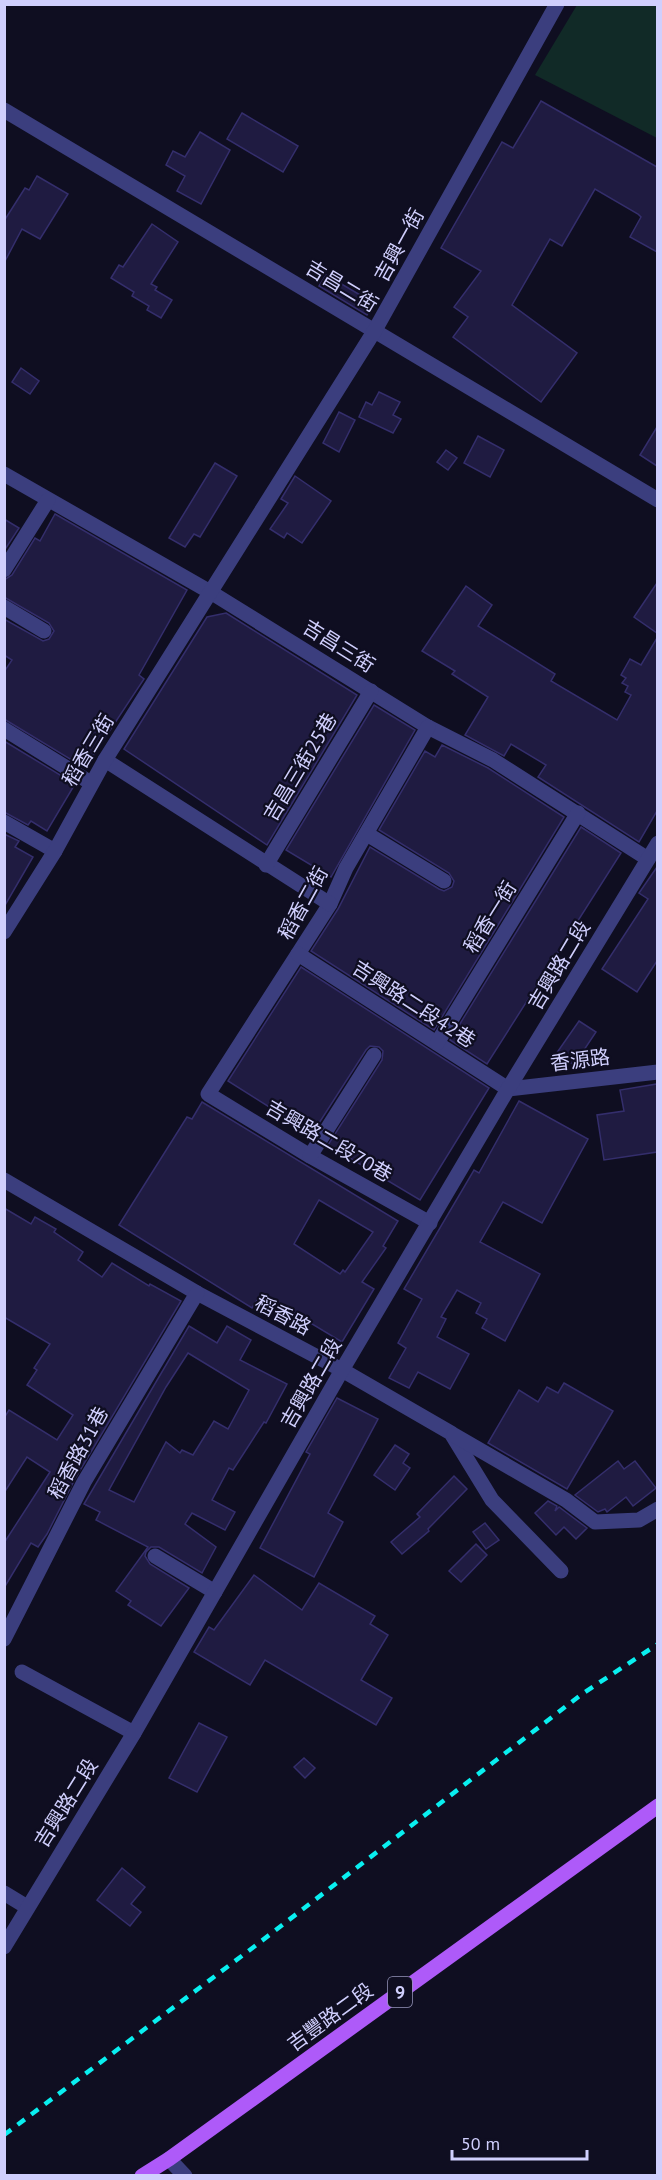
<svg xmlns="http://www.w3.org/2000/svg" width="662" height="2180" viewBox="0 0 662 2180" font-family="'PT Sans','Noto Sans TC',sans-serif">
<rect width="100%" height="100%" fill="#0f0e21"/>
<polygon fill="#112a27" points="577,5 657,5 657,138 535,75"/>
<g fill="#1f1b41" stroke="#342e6c" stroke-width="1.5" fill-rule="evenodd">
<polygon points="541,101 657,167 657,252 630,237 641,217 638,214 595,189 562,246 550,239 512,305 577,353 541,402 453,337 468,317 454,307 481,271 441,248 502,142 513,148"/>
<polygon points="242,113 298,146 283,172 227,139"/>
<polygon points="200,132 230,150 201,204 177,191 185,176 166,165 173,151 185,157"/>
<polygon points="37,176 68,194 40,239 22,229 4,263 4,221 25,188 29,190"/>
<polygon points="152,224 178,242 151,284 157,287 155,290 172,300 161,318 147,310 149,306 132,296 134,292 111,278 119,265 123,267"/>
<polygon points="326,275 374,303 367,315 319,286"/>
<polygon points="21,368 39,381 30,394 12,382"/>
<polygon points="379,392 400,402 393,415 401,419 393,433 359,417 366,402 372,405"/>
<polygon points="339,412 355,420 339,452 323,443"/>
<polygon points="657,427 657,466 640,455"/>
<polygon points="478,436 504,450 490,477 464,463"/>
<polygon points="446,450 457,458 448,470 437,462"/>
<polygon points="215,463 237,476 200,537 194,534 185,547 169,538"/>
<polygon points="295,476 331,501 302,543 287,533 284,538 270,529 288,503 281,499"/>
<polygon points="55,514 187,590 139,675 144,679 85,768 4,719 4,672 12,660 4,655 4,619 43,641 49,639 54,631 49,623 4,597 4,580 12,575 35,538 40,541"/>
<polygon points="4,519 19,528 4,551"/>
<polygon points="657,583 657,633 634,617"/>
<polygon points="466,586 492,605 478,626 555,674 551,681 617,720 631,695 625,692 628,686 622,683 626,678 621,675 630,659 641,665 657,638 657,811 639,842 538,777 546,765 511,744 504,756 465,735 488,697 452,674 455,671 422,651"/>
<polygon points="226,613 357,695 267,845 124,749 207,617"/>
<polygon points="374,705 415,730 331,877 286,850"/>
<polygon points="4,741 75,784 47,831 31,821 28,825 4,812"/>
<polygon points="442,745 488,768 564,817 434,1030 311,951 338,909 370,847 439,889 444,891 452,887 454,881 449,873 379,830 425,751 435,757"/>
<polygon points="581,827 621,853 487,1064 450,1040"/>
<polygon points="4,834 19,841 15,847 33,857 4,907"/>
<polygon points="657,867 657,961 637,992 602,969 648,899 639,893"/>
<polygon points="301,967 489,1088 420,1200 328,1145 382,1060 383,1051 379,1047 370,1046 366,1050 312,1134 228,1081"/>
<polygon points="579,1021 596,1032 574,1065 556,1054"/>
<polygon points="657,1084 657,1152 604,1160 597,1115 624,1111 620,1090"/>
<polygon points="519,1101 588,1139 542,1223 503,1202 480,1242 540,1274 505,1341 482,1328 487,1319 476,1313 481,1303 457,1290 441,1317 446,1319 437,1337 469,1354 450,1389 418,1372 409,1388 389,1378 406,1348 398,1343 422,1299 404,1289 474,1170 479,1173"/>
<path d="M202 1102 398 1221 383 1246 386 1248 362 1282 374 1289 342 1342 294 1313 289 1322 257 1300 252 1308 119 1225 187 1117 192 1119ZM319 1200 373 1232 345 1272 343 1270 340 1274 294 1244Z"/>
<polygon points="4,1208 31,1224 35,1217 56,1229 54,1232 83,1252 78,1260 102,1277 112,1263 149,1286 150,1284 181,1301 76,1477 47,1534 38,1547 31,1543 4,1588 4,1543 50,1472 27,1457 4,1493 4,1418 9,1410 57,1440 73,1415 27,1385 37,1370 34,1368 50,1344 4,1317"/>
<path d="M189 1326 217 1343 227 1326 251 1340 240 1360 287 1384 266 1423 264 1422 233 1470 229 1468 212 1500 235 1512 225 1530 192 1513 185 1524 216 1547 202 1573 159 1547H151L146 1552 145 1556 150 1564 189 1588 161 1626 128 1605 131 1601 116 1591 148 1547 96 1520 100 1512 84 1504ZM188 1353 249 1390 228 1429 214 1421 193 1455 182 1450 180 1453 166 1442 134 1502 109 1490 166 1387Z"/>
<polygon points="564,1383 613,1411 567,1489 488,1443 519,1390 538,1402 547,1387 558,1393"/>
<polygon points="337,1398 378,1419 328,1513 343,1522 314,1577 260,1548 310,1454 306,1452"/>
<polygon points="395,1445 409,1454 403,1463 410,1468 395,1490 374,1475"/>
<polygon points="618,1461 624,1469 635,1461 656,1488 633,1506 626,1497 607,1512 605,1509 598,1512 575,1495"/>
<polygon points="454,1476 467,1489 428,1529 429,1531 402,1554 391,1542 420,1517 417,1514"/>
<polygon points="548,1501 557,1506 555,1511 559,1507 587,1528 576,1539 564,1527 556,1535 535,1513"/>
<polygon points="485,1523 499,1540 486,1549 473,1532"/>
<polygon points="476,1544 487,1555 461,1582 449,1571"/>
<polygon points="254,1575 302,1610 319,1583 375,1616 370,1624 388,1635 361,1680 392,1698 376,1725 265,1660 250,1685 194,1652 209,1627 214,1630"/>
<polygon points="199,1723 227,1737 197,1792 169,1778"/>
<polygon points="304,1758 315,1768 305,1778 294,1767"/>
<polygon points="122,1868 145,1887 131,1904 141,1912 130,1926 97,1900"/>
</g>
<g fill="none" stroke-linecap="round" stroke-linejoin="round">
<g stroke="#3b3e7e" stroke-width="15">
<polyline points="4,110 658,500"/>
<polyline points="4,474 212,593 428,727 493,760 648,859"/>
<polyline points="4,570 48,500"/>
<polyline points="4,607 44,631"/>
<polyline points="428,727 346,868 330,904 208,1094 310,1156 430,1223"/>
<polyline points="4,729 91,783"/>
<polyline points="105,760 330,904"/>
<polyline points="4,822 55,851"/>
<polyline points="367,834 444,881"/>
<polyline points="266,865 371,691"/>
<polyline points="4,932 55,851 105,760 375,330 557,4"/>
<polyline points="298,954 508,1089"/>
<polyline points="437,1043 578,813"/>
<polyline points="508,1089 658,1072"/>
<polyline points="310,1156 374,1055"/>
<polyline points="4,1180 197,1293 342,1370 451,1433 492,1500 561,1571"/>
<polyline points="454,1435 566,1500 595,1522 639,1520 658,1509"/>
<polyline points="155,1556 215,1592"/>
<polyline points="4,1639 84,1482 197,1293"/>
<polyline points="22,1672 134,1733"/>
<polyline points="4,1893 27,1907"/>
<polyline points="4,1947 134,1733 342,1370 508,1089 658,843"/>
<polyline points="169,2159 185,2176"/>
</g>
<polyline stroke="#ae5af9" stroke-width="15" points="142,2176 169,2159 658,1806"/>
<polyline stroke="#09eff0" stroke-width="4.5" stroke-dasharray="9 8" stroke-linecap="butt" points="4,2135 255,1946 582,1694 658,1644"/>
</g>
<g text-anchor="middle" stroke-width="4.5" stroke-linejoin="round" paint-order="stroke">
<rect fill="#0f0e21" stroke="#9695bb" stroke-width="1.5" x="388" y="1977" width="24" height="30" rx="4.5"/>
<g font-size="18" font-weight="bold" fill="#d0cffd">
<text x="400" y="1998">9</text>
</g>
<g font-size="20" fill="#d0cffd" stroke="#0f0e21">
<text transform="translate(399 245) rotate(-61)" y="7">吉興一街</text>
<text transform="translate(342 286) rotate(31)" y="7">吉昌二街</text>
<text transform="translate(339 646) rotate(32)" y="7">吉昌三街</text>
<text transform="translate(88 750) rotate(-59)" y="7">稻香三街</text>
<text transform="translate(300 767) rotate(-59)" y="7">吉昌三街25巷</text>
<text transform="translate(303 903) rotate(-61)" y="7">稻香二街</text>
<text transform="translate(490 917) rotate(-58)" y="7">稻香一街</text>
<text transform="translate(559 965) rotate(-59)" y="7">吉興路二段</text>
<text transform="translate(414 1004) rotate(33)" y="7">吉興路二段42巷</text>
<text transform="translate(580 1060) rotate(-7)" y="7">香源路</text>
<text transform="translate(329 1141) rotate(30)" y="7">吉興路二段70巷</text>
<text transform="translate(283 1315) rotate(28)" y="7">稻香路</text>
<text transform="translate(311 1383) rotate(-60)" y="7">吉興路二段</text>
<text transform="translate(78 1453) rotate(-61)" y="7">稻香路31巷</text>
<text transform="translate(66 1803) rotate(-58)" y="7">吉興路二段</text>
<text transform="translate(330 2017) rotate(-36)" y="7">吉豐路二段</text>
</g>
</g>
<rect width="662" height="2180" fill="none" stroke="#d0cffd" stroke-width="12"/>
<path d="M452 2150v9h135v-9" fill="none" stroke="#d0cffd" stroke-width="3"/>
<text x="461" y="2150" font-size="18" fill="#d0cffd" stroke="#0f0e21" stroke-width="4.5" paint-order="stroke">50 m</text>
</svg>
